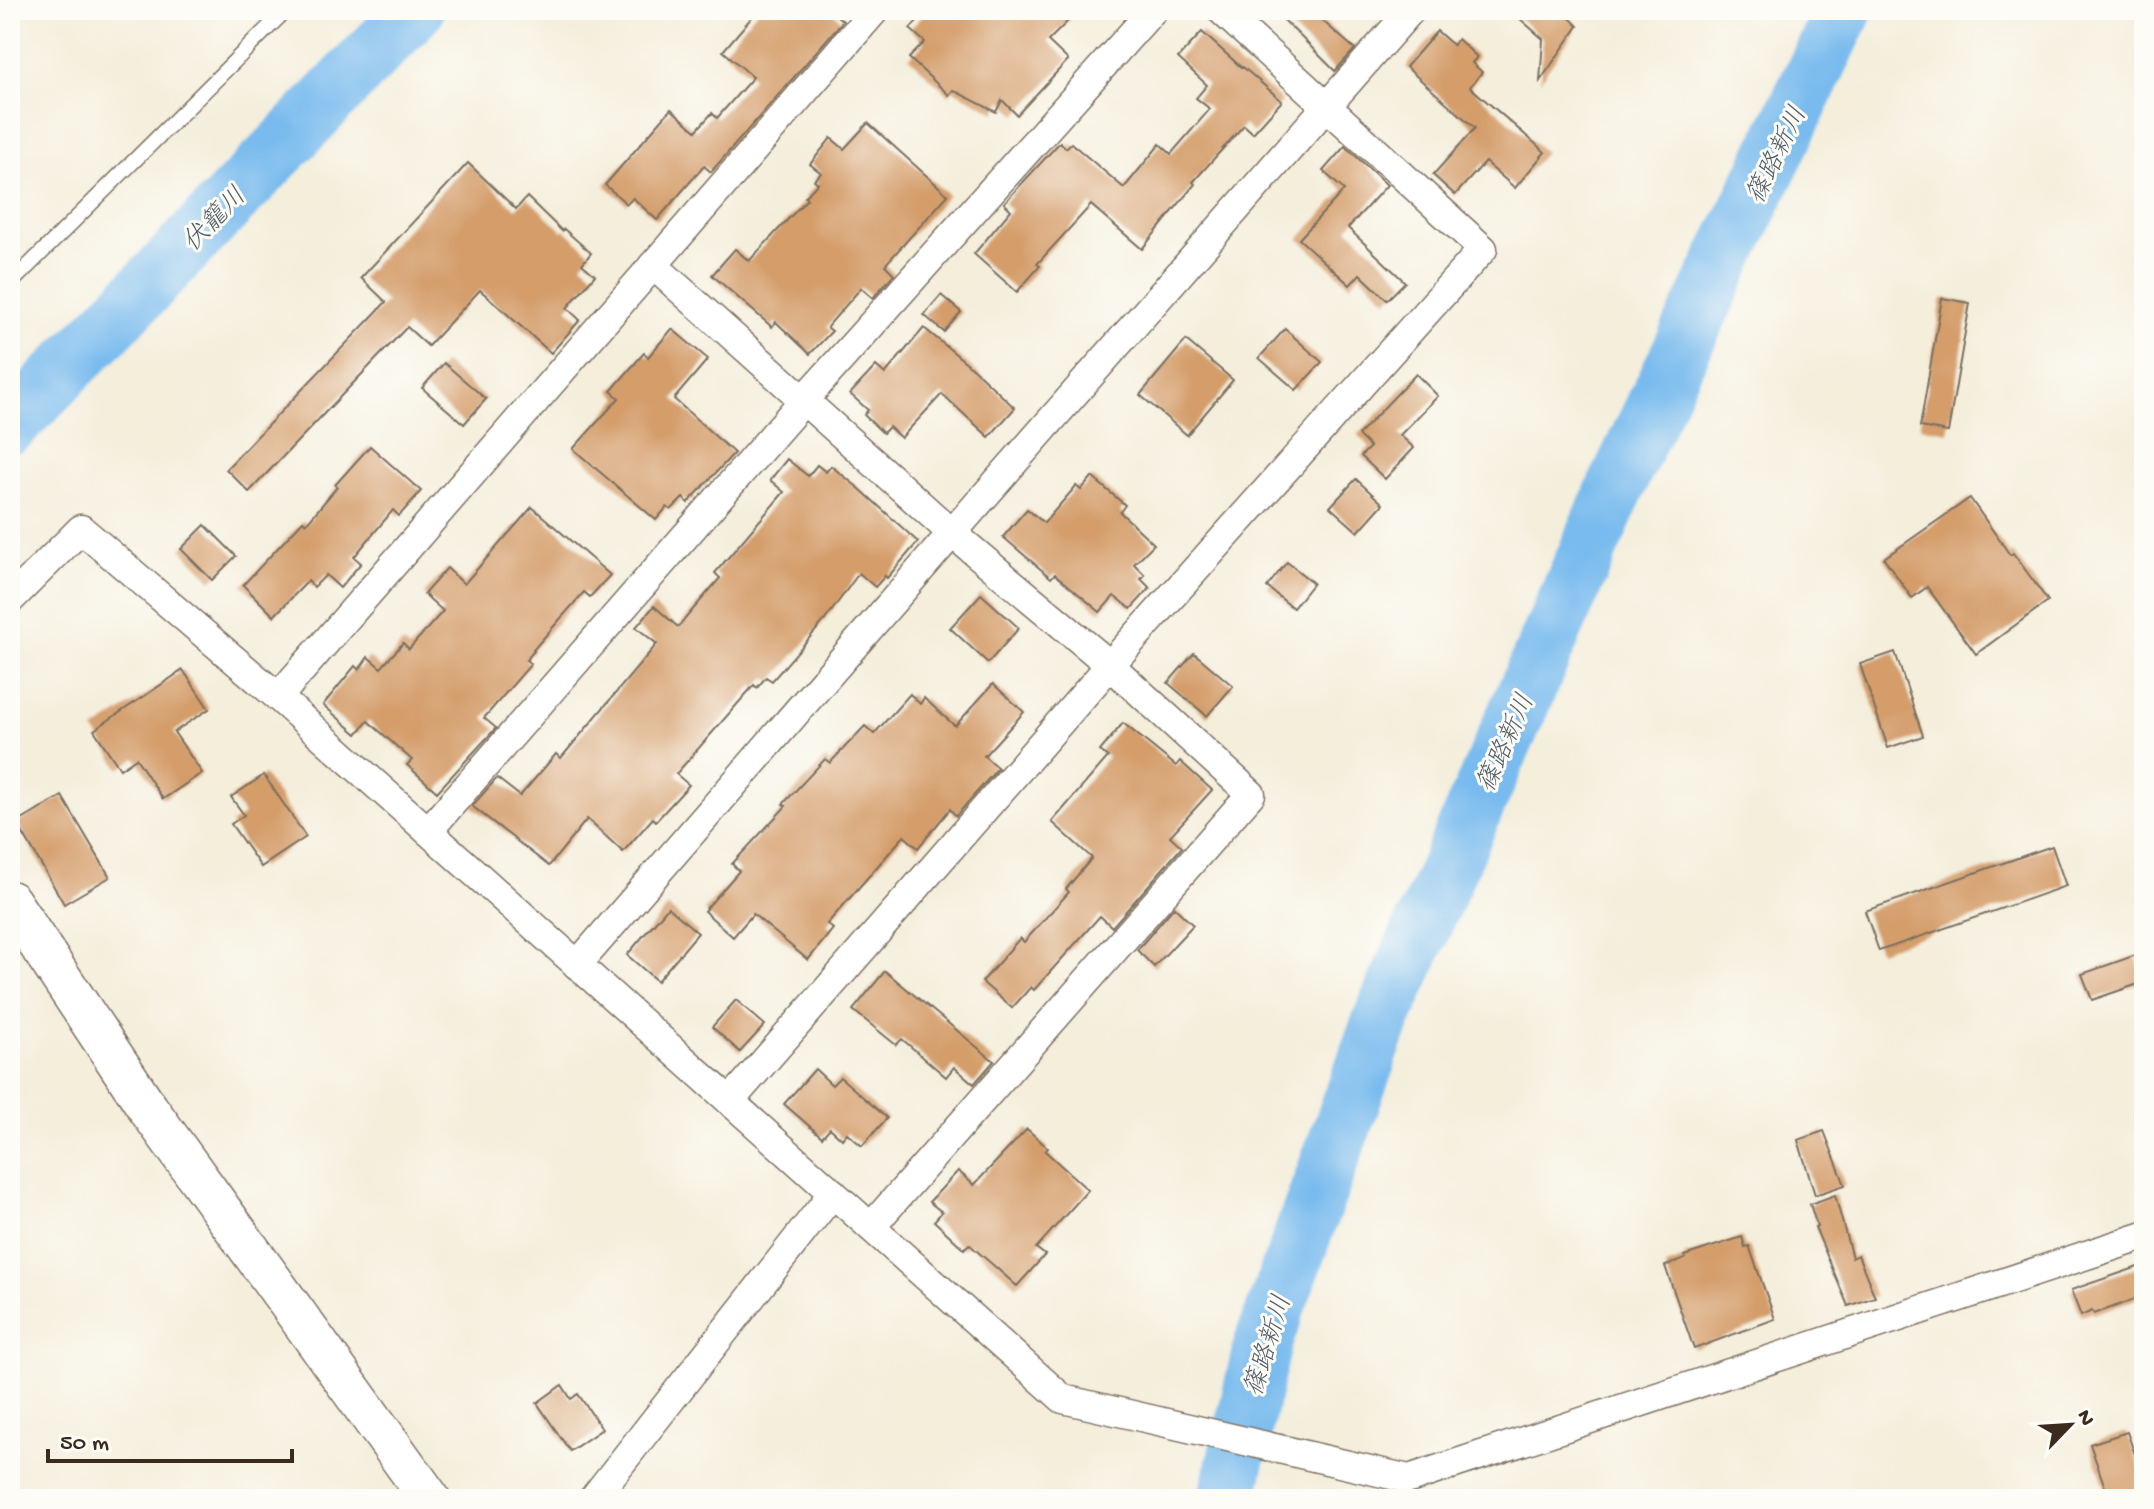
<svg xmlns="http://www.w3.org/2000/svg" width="2154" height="1509" viewBox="0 0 2154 1509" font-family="'Gochi Hand','Klee One',sans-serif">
<rect width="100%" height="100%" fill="#fdfcf7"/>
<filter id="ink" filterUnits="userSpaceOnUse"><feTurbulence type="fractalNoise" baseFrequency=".0125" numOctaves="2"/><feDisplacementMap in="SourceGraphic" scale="16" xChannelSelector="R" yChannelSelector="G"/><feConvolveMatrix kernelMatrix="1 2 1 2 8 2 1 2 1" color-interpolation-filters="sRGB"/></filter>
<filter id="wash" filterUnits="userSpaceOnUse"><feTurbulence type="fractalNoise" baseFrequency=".006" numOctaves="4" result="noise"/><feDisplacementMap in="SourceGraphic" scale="32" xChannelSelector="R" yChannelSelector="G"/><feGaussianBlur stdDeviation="1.8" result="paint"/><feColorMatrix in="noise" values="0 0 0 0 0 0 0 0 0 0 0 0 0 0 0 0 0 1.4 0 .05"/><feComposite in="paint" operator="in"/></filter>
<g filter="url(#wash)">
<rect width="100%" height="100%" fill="#f4eedb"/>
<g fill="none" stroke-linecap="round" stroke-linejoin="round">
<g stroke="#79bbee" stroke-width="58">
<polyline points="10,425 144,290 415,10"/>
<polyline points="1227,1499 1263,1343 1381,1021 1621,476 1844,10"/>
</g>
</g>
<g id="blocks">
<g fill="#d49d6a">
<polygon points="758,10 830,10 843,21 711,172 704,166 657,220 633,198 627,204 605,185 671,109 696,131 712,113 717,118 753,77 723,51"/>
<polygon points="927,10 1079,10 1048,41 1068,60 1017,115 1002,100 996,112 953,90 949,95 909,58 925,42 910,29"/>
<polygon points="1274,10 1310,10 1355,49 1335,71"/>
<polygon points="1510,10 1562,10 1578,26 1540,81 1543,39"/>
<polygon points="1437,31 1453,45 1458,39 1477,57 1472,63 1482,72 1470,87 1545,152 1515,188 1485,162 1455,195 1433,175 1475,128 1406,67"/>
<polygon points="1202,32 1242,68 1243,67 1282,101 1253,133 1244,125 1193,182 1195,184 1142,249 1091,205 1037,264 1040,266 1017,292 974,254 1011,210 1004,203 1060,142 1066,148 1071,143 1124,188 1160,144 1171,154 1210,109 1196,98 1207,85 1178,58"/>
<polygon points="868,123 948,195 885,265 894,274 873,298 861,288 827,327 832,331 810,354 776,322 772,327 712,275 735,249 749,261 807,199 805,197 818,183 814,180 821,173 810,164 831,138 844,149"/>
<polygon points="1345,146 1387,185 1348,228 1405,282 1387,300 1360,274 1350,285 1299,239 1344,190 1323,171"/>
<polygon points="468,163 516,209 527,197 562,231 564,229 591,253 582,264 595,275 567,308 580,320 551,353 480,290 428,346 407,327 249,492 226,469 386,302 361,278"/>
<polygon points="941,295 961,312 944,332 924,315"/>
<polygon points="1942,298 1970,303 1948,432 1920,427"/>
<polygon points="924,328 969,365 1015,408 989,437 942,394 901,438 889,427 883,433 864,415 868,410 850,394 876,366 885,374"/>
<polygon points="672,329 708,359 674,399 734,453 688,503 683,498 671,510 667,507 656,520 573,449 619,398 611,391 644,353 648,357"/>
<polygon points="1285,329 1322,362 1296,390 1259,358"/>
<polygon points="1186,340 1233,380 1187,435 1140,395"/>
<polygon points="444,363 486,399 464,424 422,388"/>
<polygon points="1416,374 1438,396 1400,435 1414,448 1385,479 1361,456 1370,447 1358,435"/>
<polygon points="370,446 421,491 399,516 393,510 354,557 361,563 340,588 326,575 314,587 308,581 274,616 243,585 303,521 306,524 337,487 335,485"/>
<polygon points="787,459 808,476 817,465 826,472 831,466 860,489 918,542 887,578 885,576 875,587 859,573 825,620 772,681 766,677 757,688 754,685 676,774 689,785 656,821 653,818 623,852 587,819 549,866 472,806 497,778 520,796 556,754 561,758 657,644 636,627 654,606 678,627 720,578 715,573 784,492 770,480"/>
<polygon points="1092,477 1125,505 1120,512 1154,544 1134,564 1145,575 1141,579 1150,588 1131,609 1114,596 1100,612 1055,574 1051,578 1003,537 1027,509 1044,523 1076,486 1081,490"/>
<polygon points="1356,479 1383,504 1358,532 1330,507"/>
<polygon points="1970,498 2010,555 2013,553 2048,601 1976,654 1927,587 1912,598 1884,558"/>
<polygon points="532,507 610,575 590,597 584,592 533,650 534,651 526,660 531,664 484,718 496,728 437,792 407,765 412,760 368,721 357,734 323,705 355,666 359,670 368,657 381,668 403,643 409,649 443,611 424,594 447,568 464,584"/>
<polygon points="205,525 236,556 212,580 181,549"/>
<polygon points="1287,562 1313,583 1293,608 1267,587"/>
<polygon points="981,594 1019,628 988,663 950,628"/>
<polygon points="1895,652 1923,736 1888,748 1860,664"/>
<polygon points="1194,653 1233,686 1207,716 1168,683"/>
<polygon points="183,670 209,709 174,732 202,773 163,799 136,758 120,769 94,730"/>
<polygon points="993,684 1024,712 984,756 998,768 956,816 950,809 918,848 904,836 827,924 833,929 808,960 753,914 733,937 704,911 739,871 732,864 786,806 783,804 825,759 830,763 865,726 874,734 910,694 920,704 924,698 955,726"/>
<polygon points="1123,723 1176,766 1180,761 1212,790 1170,836 1182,847 1112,927 1100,916 1034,990 1031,987 1012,1008 982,982 1020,938 1024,942 1069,892 1066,889 1092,858 1052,822 1108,757 1100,751"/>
<polygon points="264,775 306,837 261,867 231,824 244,815 231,797"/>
<polygon points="62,796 110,877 64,904 17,823"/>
<polygon points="2052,846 2066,886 1879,951 1865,911"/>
<polygon points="668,907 698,933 657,981 627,955"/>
<polygon points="1174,907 1193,925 1154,967 1137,950"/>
<polygon points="2136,955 2144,982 2092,1000 2082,974"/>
<polygon points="885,971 994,1061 974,1084 954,1067 946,1077 902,1039 896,1045 853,1010"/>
<polygon points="736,1000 765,1025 740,1052 712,1027"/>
<polygon points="815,1069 832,1085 840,1077 887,1118 862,1146 847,1133 842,1139 830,1128 822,1137 784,1104"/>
<polygon points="1027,1129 1048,1148 1045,1151 1088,1190 1036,1248 1045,1255 1017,1286 969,1244 964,1249 934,1221 942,1212 929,1202 958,1171 974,1185"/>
<polygon points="1824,1131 1845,1185 1815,1195 1798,1140"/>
<polygon points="1835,1195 1852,1258 1858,1255 1875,1297 1848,1306 1815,1227 1817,1226 1810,1204"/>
<polygon points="1742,1237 1745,1247 1749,1246 1775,1319 1694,1349 1665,1266 1685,1259 1684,1256"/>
<polygon points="2144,1265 2144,1296 2094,1314 2092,1311 2081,1316 2071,1290"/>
<polygon points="562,1385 571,1399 578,1394 602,1429 570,1451 537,1403"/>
<polygon points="2127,1432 2144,1480 2144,1493 2127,1499 2109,1499 2090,1444"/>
</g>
</g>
</g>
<g filter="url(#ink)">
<use href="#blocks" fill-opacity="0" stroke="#7c6f60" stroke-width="2"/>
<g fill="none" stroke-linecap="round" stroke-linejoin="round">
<defs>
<polyline id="lane" points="10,284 286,10"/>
<g id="street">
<polyline points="653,265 952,533 1110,665 1251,794 871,1227"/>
<polyline points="10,600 81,529 278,697 1063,1399 1409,1479 2144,1236"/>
<polyline points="278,697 875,10"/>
<polyline points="428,831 804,400 1153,10"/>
<polyline points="577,965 952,533 1411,10"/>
<polyline points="730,1101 1110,665 1483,249 1221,10"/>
<polyline points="593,1499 833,1193"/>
</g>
<polyline id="secondary" points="10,901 149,1110 430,1499"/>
</defs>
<use href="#lane" stroke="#7c6f60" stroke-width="17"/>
<use href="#street" stroke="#7c6f60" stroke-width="31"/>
<use href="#secondary" stroke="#7c6f60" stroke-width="43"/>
<use href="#lane" stroke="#fff" stroke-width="14"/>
<use href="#street" stroke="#fff" stroke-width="28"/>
<use href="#secondary" stroke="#fff" stroke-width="40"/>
</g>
</g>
<g text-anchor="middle" stroke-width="6" stroke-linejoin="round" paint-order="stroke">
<g font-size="26" font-style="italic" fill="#515d67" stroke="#fdfcf7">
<text transform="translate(1775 154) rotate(-64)" y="9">篠路新川</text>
<text transform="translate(213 218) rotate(-46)" y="9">伏籠川</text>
<text transform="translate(1504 742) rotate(-66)" y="9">篠路新川</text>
<text transform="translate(1266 1345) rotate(-73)" y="9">篠路新川</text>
</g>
</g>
<rect width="2154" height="1509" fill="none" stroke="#fdfcf7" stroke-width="40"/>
<g transform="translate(2070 1425) rotate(65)" stroke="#fdfcf7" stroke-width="6" paint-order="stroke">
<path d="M0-6L14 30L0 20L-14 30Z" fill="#3b2a1e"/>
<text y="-12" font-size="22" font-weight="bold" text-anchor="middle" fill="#3b2a1e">N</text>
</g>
<path d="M48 1449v12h244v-12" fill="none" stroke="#3b2a1e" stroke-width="4"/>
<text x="60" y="1449" font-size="24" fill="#3b2a1e" stroke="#fdfcf7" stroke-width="6" paint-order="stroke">50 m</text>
</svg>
